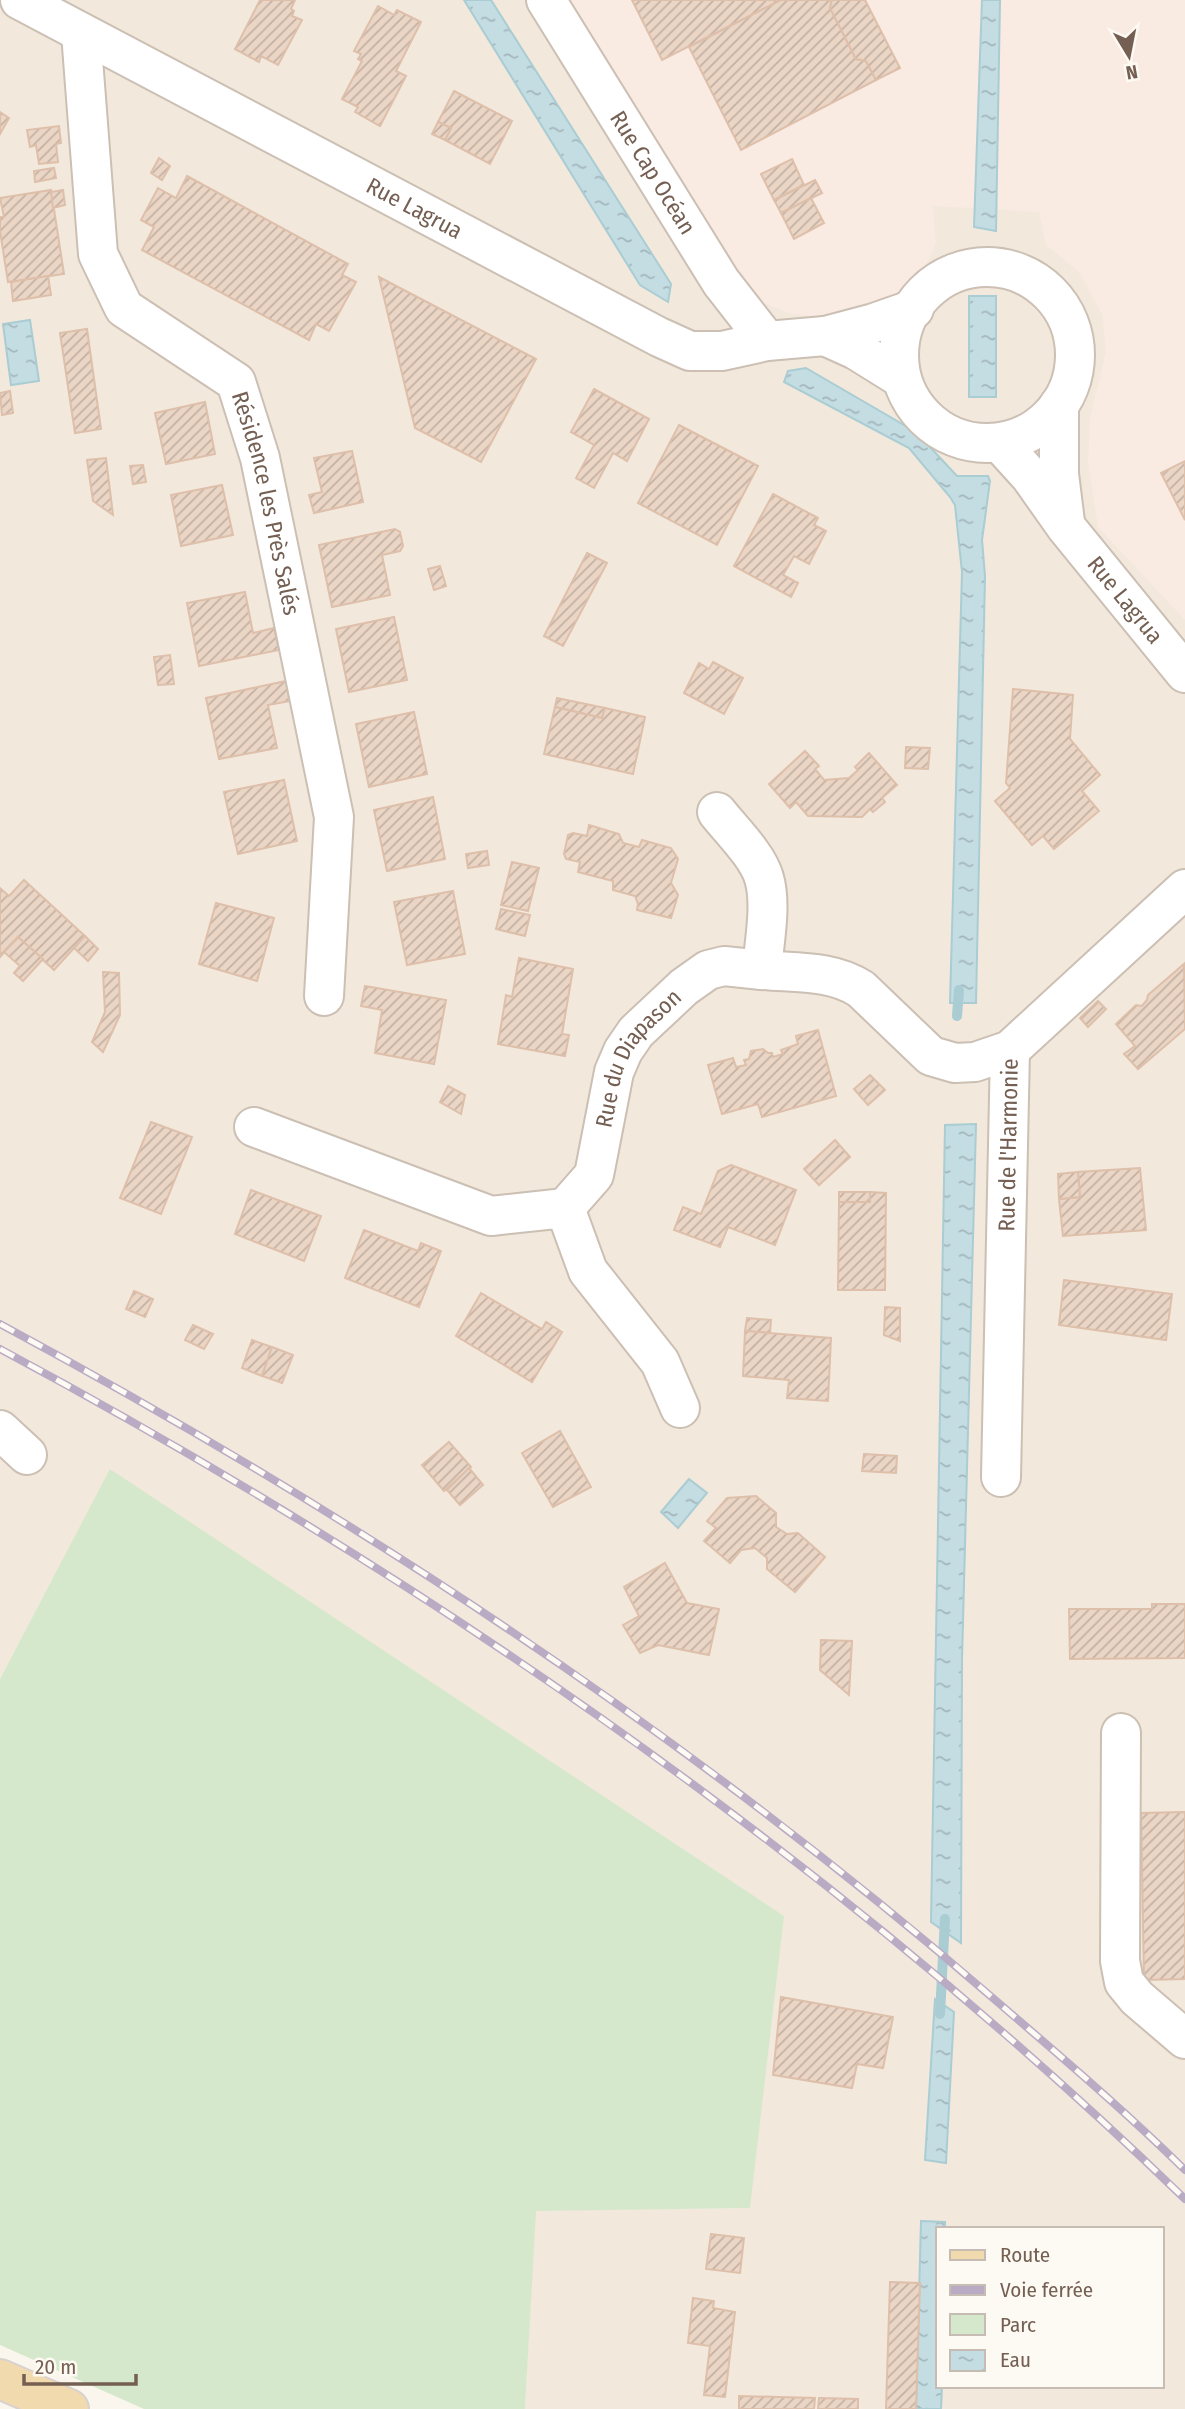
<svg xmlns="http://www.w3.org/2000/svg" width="1185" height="2409" viewBox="0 0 1185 2409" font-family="'Fira Sans Condensed',sans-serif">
<defs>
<pattern id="water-ripples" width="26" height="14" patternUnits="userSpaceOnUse" patternTransform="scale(1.75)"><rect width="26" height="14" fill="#c3dde3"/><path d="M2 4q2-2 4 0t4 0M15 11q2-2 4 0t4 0" fill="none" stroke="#a3b6bb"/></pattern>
<pattern id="building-hatch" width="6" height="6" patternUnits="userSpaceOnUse" patternTransform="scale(1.75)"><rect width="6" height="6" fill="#ebd6c6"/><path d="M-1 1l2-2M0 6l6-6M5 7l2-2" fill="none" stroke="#c3b1a3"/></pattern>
</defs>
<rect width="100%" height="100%" fill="#fbf6ed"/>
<path fill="#f2e8dc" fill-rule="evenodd" d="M0 0H1185V2409H525L535 2210 750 2208 111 1469 0 1679ZM938 2229H1162V2386H938Z"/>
<polygon fill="#f9eae2" points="560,0 1185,0 1185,620 1098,527 1088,463 1090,417 1106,351 1102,315 1080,273 1046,245 1039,212 933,206 936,242 925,269 896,296 836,319 792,314 759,301 740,287"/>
<polygon fill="#d6e8cc" points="110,1469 784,1916 750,2208 536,2211 525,2409 144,2409 0,2345 0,1679"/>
<g fill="url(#water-ripples)" stroke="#aaccd3" stroke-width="2">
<polygon points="464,0 491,0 671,284 668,302 640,285"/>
<polygon points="982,0 1000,0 996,231 974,227"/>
<rect x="969" y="296" width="27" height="101"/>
<polygon points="30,320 39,381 11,385 3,324"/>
<polygon points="806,368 916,432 957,476 988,476 990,481 982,540 985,576 976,1003 950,1003 962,572 955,505 950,497 909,448 784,382 788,371"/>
<polygon points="976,1124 962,1660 961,1943 931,1922 945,1125"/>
<polygon points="689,1479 707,1493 678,1528 661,1512"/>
<polygon points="935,1999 954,2012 946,2163 925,2160"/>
<polygon points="921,2221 945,2222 945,2229 938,2229 938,2386 942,2386 941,2409 916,2409"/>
</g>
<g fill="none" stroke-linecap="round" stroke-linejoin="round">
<g stroke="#aaccd3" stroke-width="10">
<polyline points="957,1016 959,990"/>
<polyline points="940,2014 945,1919"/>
</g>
</g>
<g fill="url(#building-hatch)" stroke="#debfaa" stroke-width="2">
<polygon points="260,0 295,0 291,9 294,11 292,16 302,20 278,65 261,56 259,62 235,49"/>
<polygon points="632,0 781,0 662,60"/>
<polygon points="781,0 832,0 830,8 856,59 866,61 876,80 741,150 689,47"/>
<polygon points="832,0 865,0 900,68 876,80 866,61 856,59 830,8"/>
<polygon points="378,6 394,15 397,10 421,22 396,71 406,76 380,126 355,112 358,107 342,99 362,61 358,59 361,54 354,51"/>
<polygon points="454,91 512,121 490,164 445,140 451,128 438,122"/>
<polygon points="0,112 9,118 0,134"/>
<polygon points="438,122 451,128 445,140 432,134"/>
<polygon points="59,126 61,143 56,144 58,162 39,164 36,145 30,147 27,130"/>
<polygon points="159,158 170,166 162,180 151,173"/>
<polygon points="792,159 804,185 774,200 761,174"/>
<polygon points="54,168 56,178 35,182 34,171"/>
<polygon points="187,176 348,264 342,275 356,282 329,331 316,324 309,340 142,250 154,227 141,220 158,188 176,198"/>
<polygon points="815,180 822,193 781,213 774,200"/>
<polygon points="51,190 64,274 8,282 0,231 0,217 4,217 0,198"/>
<polygon points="63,190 65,205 53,208 51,192"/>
<polygon points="811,198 824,223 794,239 781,213"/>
<polygon points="48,276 51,295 13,301 11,282"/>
<polygon points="379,277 536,359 481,462 415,428"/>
<polygon points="87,329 101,429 75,433 60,333"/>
<polygon points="594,389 649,419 627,461 613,453 594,488 576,478 594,445 571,432"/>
<polygon points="10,391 13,413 2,415 0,393"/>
<polygon points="205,402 215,454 166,464 155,413"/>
<polygon points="679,425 758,466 717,545 638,503"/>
<polygon points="352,451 363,502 314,513 309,495 322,492 314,458"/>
<polygon points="106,458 113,515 93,501 87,460"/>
<polygon points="1185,461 1185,520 1161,473"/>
<polygon points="143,465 146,482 133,484 130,466"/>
<polygon points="222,485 233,535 181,546 171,495"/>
<polygon points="773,494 818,518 814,525 826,531 809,564 794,556 783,575 798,583 791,597 734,566"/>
<polygon points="395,529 400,532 403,546 400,551 382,555 390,595 332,607 319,545"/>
<polygon points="587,553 607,563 563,646 544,636"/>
<polygon points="440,566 446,586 434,590 428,569"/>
<polygon points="245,592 253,633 274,628 279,650 199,666 187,603"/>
<polygon points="394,617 407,680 349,692 336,629"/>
<polygon points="170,655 174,684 158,685 154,657"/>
<polygon points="713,662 743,678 724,714 684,693 699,663 709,669"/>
<polygon points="286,681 290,701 268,705 277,748 219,759 206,698"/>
<polygon points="1013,689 1073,695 1070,739 1100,775 1082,791 1099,811 1054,849 1043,836 1032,845 995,801 1010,788 1006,783"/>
<polygon points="557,698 605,708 602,718 555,707"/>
<polygon points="555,707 602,718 605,708 645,717 633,774 544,754"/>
<polygon points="414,712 427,774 369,787 356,724"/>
<polygon points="906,747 930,748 928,769 905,768"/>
<polygon points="805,751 819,766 815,769 824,780 849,778 858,770 855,767 869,753 897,785 882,798 885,802 873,812 870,809 862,817 808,816 796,802 790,808 769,784"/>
<polygon points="284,780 297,841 238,854 224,792"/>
<polygon points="433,797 445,859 387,871 374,810"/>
<polygon points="589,825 619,834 623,843 639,847 642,840 671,848 678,859 671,883 678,895 671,918 637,910 638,904 635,896 613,890 613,881 578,872 580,862 566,859 564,854 568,835 573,833 587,836"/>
<polygon points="487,851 489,865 468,868 466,854"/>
<polygon points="512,862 539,868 528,911 501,905"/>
<polygon points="24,880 85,936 54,970 18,937 0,957 0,888 9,896"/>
<polygon points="453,891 465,954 407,965 394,902"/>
<polygon points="216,903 274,918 257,981 199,964"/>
<polygon points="501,909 530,915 525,936 496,929"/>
<polygon points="85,936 98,949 88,961 74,948"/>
<polygon points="18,937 43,959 23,981 14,973 20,966 4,952"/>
<polygon points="519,958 573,969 562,1034 569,1035 565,1056 498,1044 506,995 512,997"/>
<polygon points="1184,964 1185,1029 1138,1069 1124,1054 1135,1046 1116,1024 1136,1005 1142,1006 1147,1000 1148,995"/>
<polygon points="103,972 119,973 120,1015 103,1052 92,1042 105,1012"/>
<polygon points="365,986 446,1000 434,1064 375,1053 382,1010 361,1006"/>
<polygon points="1098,1001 1106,1009 1088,1027 1080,1018"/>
<polygon points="818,1030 836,1096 762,1117 758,1104 722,1114 708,1065 733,1058 736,1067 746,1065 744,1060 749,1059 751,1051 763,1049 768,1053 772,1053 773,1057 783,1054 781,1050 798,1044 796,1036"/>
<polygon points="870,1075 885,1090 868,1105 854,1089"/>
<polygon points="448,1086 465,1095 461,1114 440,1102"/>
<polygon points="151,1122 192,1137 161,1214 120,1198"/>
<polygon points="835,1140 850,1157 819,1185 804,1169"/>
<polygon points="731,1165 796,1190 775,1245 728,1227 720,1247 674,1230 683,1207 701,1214 718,1171"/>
<polygon points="1140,1168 1146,1230 1063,1236 1059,1199 1080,1197 1078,1172"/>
<polygon points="1078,1172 1080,1197 1059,1199 1058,1174"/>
<polygon points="251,1190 321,1216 304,1261 235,1234"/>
<rect x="839" y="1192" width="31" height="10"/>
<polygon points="870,1192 886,1193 885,1290 838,1290 839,1202 870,1202"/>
<polygon points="364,1230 418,1251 421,1243 441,1251 419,1307 345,1278"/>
<polygon points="1064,1280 1172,1294 1166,1340 1059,1325"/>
<polygon points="134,1291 153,1299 145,1317 126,1309"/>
<polygon points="481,1293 542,1329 546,1322 562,1332 532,1382 456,1336"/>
<polygon points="885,1307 900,1308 900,1341 884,1335"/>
<polygon points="747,1318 771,1320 770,1333 745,1331"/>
<polygon points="193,1325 213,1334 204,1349 185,1340"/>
<polygon points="745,1331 831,1338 828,1401 787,1398 789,1380 743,1376"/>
<polygon points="252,1340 272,1347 262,1376 242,1368"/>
<polygon points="272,1347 293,1355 282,1383 262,1376"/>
<polygon points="560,1431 591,1487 553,1507 522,1453"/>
<polygon points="449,1442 471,1467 444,1491 422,1465"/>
<polygon points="864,1454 897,1456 896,1473 862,1471"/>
<polygon points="469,1468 483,1485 460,1505 447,1490"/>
<polygon points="756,1496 776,1513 776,1527 787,1534 798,1533 825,1557 795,1592 767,1569 767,1558 755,1548 741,1550 730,1563 704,1541 716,1528 707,1521 727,1498"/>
<polygon points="665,1563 687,1603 719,1609 709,1655 658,1645 640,1653 623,1625 639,1616 624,1587"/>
<polygon points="1152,1604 1185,1604 1185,1658 1070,1659 1069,1609 1152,1609"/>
<polygon points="821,1640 852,1641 849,1695 820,1670"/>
<polygon points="1185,1812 1185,1979 1144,1980 1141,1813"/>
<polygon points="781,1997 893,2017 883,2068 857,2064 852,2088 773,2075"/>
<polygon points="711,2234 744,2238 740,2273 706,2269"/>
<polygon points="890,2282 920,2283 916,2409 886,2409"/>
<polygon points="693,2298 714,2301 713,2308 735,2312 725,2397 704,2395 710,2346 688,2343"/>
<polygon points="739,2396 815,2398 814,2409 739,2409"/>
<polygon points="819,2398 858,2399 858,2409 818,2409"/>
</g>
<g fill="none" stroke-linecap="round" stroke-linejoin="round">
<defs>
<g id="minor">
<path id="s1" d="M20 0 659 337 690 351H722L767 341 825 336 874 323 914 309"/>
<path id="s2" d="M546 0 721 282 767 341"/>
<path id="s3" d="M81 33 98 254 124 308 236 382 260 458 334 817 324 996"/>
<circle cx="987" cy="355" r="88"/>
<polyline points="825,336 856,350 901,378"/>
<polyline points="1059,405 1059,474 1065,522"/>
<path id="s4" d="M1000 443 1030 476 1066 527 1185 673"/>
<path d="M717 812C731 830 758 856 764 878 772 904 764 943 762 970 796 973 832 970 861 989L931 1056 955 1063 975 1062 1010 1050 1185 889"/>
<polyline points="254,1127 491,1216 565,1208 588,1271 660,1362 680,1408"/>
<path id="s5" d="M565 1208 594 1175 614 1072 623 1051 636 1032 684 987 708 970 724 966 762 970"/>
<polyline points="0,1430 27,1455"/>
<path id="s6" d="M1001 1477 1010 1050"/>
<polyline points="1121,1733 1120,1961 1124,1982 1137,1998 1185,2039"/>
</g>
<polyline id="major" points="0,2379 69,2409"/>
</defs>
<use href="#minor" stroke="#ccbfb3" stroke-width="42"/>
<use href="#major" stroke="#d8d2cf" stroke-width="42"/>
<use href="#minor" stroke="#fff" stroke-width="38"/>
<use href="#major" stroke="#f1daae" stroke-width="38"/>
<defs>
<g id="rail">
<path d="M0 1324C354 1514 690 1736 994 1999 1059 2055 1124 2110 1185 2170"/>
<path d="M0 1349C430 1579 834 1860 1185 2199"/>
</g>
</defs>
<use href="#rail" stroke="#baabc5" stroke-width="8"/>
<use href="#rail" stroke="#fdfaf3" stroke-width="5" stroke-dasharray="16" stroke-linecap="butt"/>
</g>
<g text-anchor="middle" stroke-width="7" stroke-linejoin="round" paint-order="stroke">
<g font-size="23" fill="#745f52" stroke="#fdfaf3">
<text dy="8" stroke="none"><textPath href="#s2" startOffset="203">Rue Cap Océan</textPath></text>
<text dy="8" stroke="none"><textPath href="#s1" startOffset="446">Rue Lagrua</textPath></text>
<text dy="8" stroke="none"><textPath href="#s3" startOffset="541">Résidence les Près Salés</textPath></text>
<text dy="8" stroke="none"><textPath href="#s4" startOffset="201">Rue Lagrua</textPath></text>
<text dy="8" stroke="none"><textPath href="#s5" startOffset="172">Rue du Diapason</textPath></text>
<text dy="8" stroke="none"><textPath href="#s6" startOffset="332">Rue de l'Harmonie</textPath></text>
</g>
</g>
<rect x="936" y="2227" width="228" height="161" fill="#fdfaf3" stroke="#c6bcb3" stroke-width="2"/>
<rect x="950" y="2250" width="35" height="10" fill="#f1daae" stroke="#c6bcb3" stroke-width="2"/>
<text x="1000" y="2262" font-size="21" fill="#745f52">Route</text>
<rect x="950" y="2285" width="35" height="10" fill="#baabc5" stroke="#c6bcb3" stroke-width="2"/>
<text x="1000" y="2297" font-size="21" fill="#745f52">Voie ferrée</text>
<rect x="950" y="2314" width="35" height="21" fill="#d6e8cc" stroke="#c6bcb3" stroke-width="2"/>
<text x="1000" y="2332" font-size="21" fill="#745f52">Parc</text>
<rect x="950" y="2350" width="35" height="21" fill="url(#water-ripples)" stroke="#c6bcb3" stroke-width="2"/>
<text x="1000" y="2367" font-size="21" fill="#745f52">Eau</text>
<g transform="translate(1129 56) rotate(170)" stroke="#fdfaf3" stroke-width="5" paint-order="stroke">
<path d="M0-5L12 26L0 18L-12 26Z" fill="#745f52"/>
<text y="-10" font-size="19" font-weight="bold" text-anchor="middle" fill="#745f52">N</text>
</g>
<path d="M24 2374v10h112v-10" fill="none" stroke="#745f52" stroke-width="3.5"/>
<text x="35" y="2374" font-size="21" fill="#745f52" stroke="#fdfaf3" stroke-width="5" paint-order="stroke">20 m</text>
</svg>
